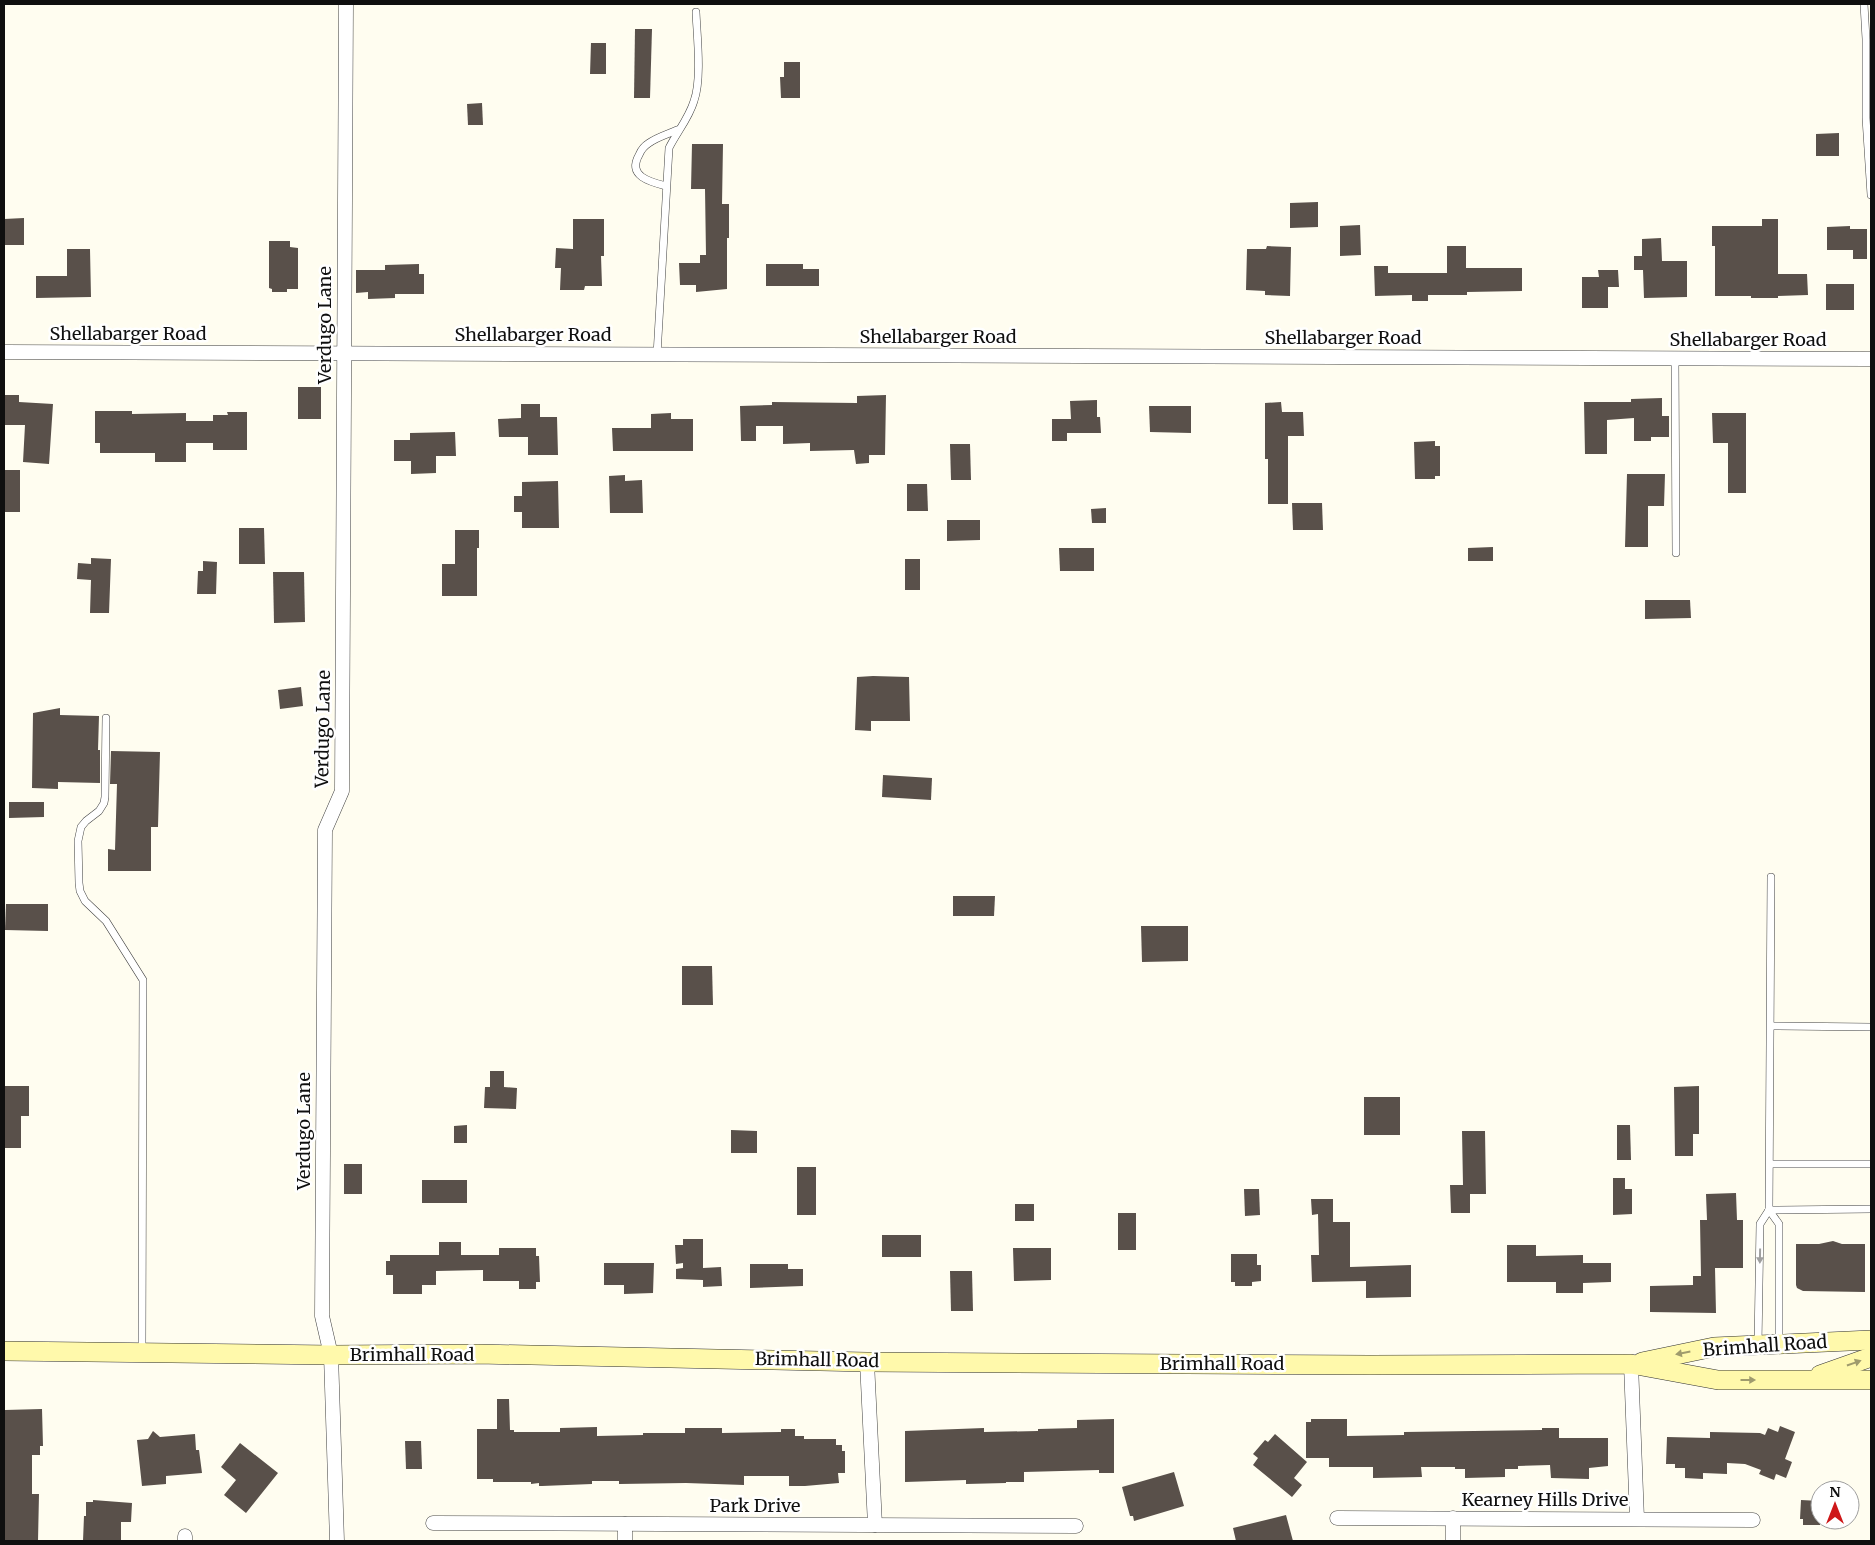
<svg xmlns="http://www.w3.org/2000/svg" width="1875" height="1545" viewBox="0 0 1875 1545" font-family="Merriweather,serif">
<rect width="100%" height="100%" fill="#fffdf0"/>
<g fill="#59504a">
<polygon points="635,29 652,29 650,98 634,98"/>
<polygon points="591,43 606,43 606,74 590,74"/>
<polygon points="784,62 800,62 800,98 781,98 780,77 784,77"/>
<polygon points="482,103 483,125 468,125 467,104"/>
<polygon points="1839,133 1839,156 1816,156 1816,134"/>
<polygon points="692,144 723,144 722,204 729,204 729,238 727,238 727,289 696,292 696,285 680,285 679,263 700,263 700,255 706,255 705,189 691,189"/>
<polygon points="1318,202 1318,227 1290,228 1290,203"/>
<polygon points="24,218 24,245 4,245 4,219"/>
<polygon points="573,219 604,219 604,256 601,256 602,286 585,286 584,290 560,290 561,268 555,268 556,248 573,249"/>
<polygon points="1762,219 1778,219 1778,274 1807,274 1808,295 1778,296 1778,298 1751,298 1751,296 1715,296 1715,246 1712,246 1712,226 1762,226"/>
<polygon points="1360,225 1361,255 1340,256 1340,226"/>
<polygon points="1850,226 1850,229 1867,229 1867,259 1853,259 1853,250 1827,250 1827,227"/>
<polygon points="1661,238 1662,261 1687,261 1687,297 1644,298 1643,270 1634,270 1634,256 1642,256 1642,239"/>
<polygon points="269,241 290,241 290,247 298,248 298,289 287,289 287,292 272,292 272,289 269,288"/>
<polygon points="1267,246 1291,247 1290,296 1265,295 1265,291 1246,290 1247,249 1266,249"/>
<polygon points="1447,246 1466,246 1466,268 1522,268 1522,291 1467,292 1467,295 1428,295 1428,301 1412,301 1412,295 1375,296 1374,266 1388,266 1388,273 1447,273"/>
<polygon points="67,249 90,249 91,297 36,298 36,276 67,276"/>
<polygon points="419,264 419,274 424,274 424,294 395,294 395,298 368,299 368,292 356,293 356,270 385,270 385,265"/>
<polygon points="766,264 803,264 803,269 819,269 819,286 766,286"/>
<polygon points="1598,270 1618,270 1619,287 1608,287 1608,308 1582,308 1582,277 1599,277"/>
<rect x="1826" y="284" width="28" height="26"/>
<rect x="298" y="387" width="23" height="32"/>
<polygon points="4,395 19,395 19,402 53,404 49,464 23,462 25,425 4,425"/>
<polygon points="886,395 885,455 869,455 869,463 856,464 854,450 810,451 810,443 783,444 783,426 756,426 756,441 741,441 740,406 772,405 772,402 857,403 857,396"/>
<polygon points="1662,398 1662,416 1669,416 1669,437 1651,437 1651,441 1634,441 1634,418 1607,420 1607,454 1585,454 1584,402 1631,402 1631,399"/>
<polygon points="1097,400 1097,417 1100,417 1101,433 1067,433 1067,441 1052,441 1052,419 1071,419 1070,401"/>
<polygon points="1281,402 1282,412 1303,412 1304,436 1288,436 1288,504 1268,504 1268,459 1265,459 1265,403"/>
<polygon points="521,404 540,404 540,417 557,417 558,455 528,455 528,437 499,437 498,419 521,418"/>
<polygon points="1149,406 1191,406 1191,433 1150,432"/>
<polygon points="95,411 132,411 132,414 186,413 186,421 213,421 213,415 228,415 227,412 247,412 247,450 213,450 213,443 186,443 186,462 155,462 155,453 100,453 100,443 95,443"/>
<polygon points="671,413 671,419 693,419 693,451 613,451 612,428 651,428 651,414"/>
<polygon points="1712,413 1746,413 1746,493 1728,493 1728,443 1713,443"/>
<polygon points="455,432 456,456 436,456 436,473 411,474 411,461 394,461 394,440 410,440 410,433"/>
<polygon points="1435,441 1435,446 1440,446 1440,476 1435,476 1435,479 1415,479 1414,442"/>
<polygon points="950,444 970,444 971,480 951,480"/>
<rect x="4" y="470" width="16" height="42"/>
<polygon points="1627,474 1665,474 1664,506 1648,506 1648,547 1625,547"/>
<polygon points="625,475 625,481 642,480 643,513 610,513 609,476"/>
<polygon points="558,481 559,528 522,528 522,512 514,512 514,496 522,496 522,482"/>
<polygon points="907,484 927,484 928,511 907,511"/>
<polygon points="1292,503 1322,503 1323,530 1293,530"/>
<polygon points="1106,508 1106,523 1092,523 1091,509"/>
<polygon points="947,520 980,520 980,540 947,541"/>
<polygon points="239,528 264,528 265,564 239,564"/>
<polygon points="455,530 479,530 479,548 477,548 477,596 442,596 442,564 455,564"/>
<polygon points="1493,547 1493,561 1468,561 1468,548"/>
<polygon points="1059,548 1094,548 1094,571 1060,571"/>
<polygon points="91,558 111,559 109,613 90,613 91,580 77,579 78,563 91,564"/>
<rect x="905" y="559" width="15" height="31"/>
<polygon points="203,561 217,562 216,594 197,594 198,571 203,571"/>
<polygon points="273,572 304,572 305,622 274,623"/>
<polygon points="1645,600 1690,600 1691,618 1645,619"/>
<polygon points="873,676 909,677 910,721 871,721 871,731 855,730 857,677"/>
<polygon points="301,687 303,706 280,709 278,690"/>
<polygon points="60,708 60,715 99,716 98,750 100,750 100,783 58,782 58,789 32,788 33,713"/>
<polygon points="111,751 160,752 158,827 151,827 151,871 108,871 108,849 115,850 117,784 110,784"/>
<polygon points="883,775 932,778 931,800 882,797"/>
<polygon points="9,802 44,802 44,817 9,818"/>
<polygon points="953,896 995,896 994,916 953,916"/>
<polygon points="6,904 48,904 48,931 5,930"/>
<polygon points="1141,926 1188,926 1188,961 1142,962"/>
<polygon points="682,966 712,966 713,1005 682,1005"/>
<polygon points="490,1071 504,1071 504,1087 517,1088 516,1109 484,1108 485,1087 490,1087"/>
<polygon points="4,1086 29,1086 29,1116 21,1116 21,1148 4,1148"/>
<polygon points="1699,1086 1699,1134 1693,1134 1693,1156 1675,1156 1674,1087"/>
<rect x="1364" y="1097" width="36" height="38"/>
<polygon points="467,1125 467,1143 454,1143 454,1126"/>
<polygon points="1617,1125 1630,1125 1631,1160 1617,1160"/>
<polygon points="731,1130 757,1131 757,1153 731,1153"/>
<polygon points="1462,1131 1485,1131 1486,1194 1470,1194 1470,1213 1451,1213 1450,1185 1463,1185"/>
<rect x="344" y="1164" width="18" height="30"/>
<rect x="797" y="1167" width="19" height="48"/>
<polygon points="1613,1178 1625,1178 1625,1189 1632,1189 1632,1214 1613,1215"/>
<rect x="422" y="1180" width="45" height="23"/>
<polygon points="1244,1189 1259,1189 1260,1215 1245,1216"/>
<polygon points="1736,1193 1737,1220 1743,1220 1743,1268 1715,1268 1716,1313 1650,1312 1650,1286 1693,1285 1693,1276 1701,1276 1700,1220 1707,1220 1706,1194"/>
<polygon points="1311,1199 1333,1199 1333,1222 1350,1222 1350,1267 1411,1265 1411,1297 1366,1298 1366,1281 1312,1282 1311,1255 1319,1255 1318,1214 1312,1215"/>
<rect x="1015" y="1204" width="19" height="17"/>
<rect x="1118" y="1213" width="18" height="37"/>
<rect x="882" y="1235" width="39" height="22"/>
<polygon points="683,1239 703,1239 703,1268 721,1267 722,1286 703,1287 703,1280 676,1279 676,1269 683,1268 683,1263 676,1264 675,1245 683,1245"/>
<polygon points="1833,1241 1842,1244 1865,1244 1865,1292 1803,1291 1797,1288 1796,1285 1796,1244 1819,1244"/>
<polygon points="439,1242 461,1242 461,1255 499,1255 499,1248 536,1248 536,1256 539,1256 540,1282 536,1282 536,1289 519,1289 519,1281 483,1281 483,1270 436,1271 436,1285 422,1285 422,1294 393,1294 393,1275 386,1275 386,1261 390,1261 390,1255 439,1255"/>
<polygon points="1507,1245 1536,1245 1536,1256 1583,1255 1583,1263 1611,1263 1611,1282 1583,1283 1583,1293 1556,1293 1556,1282 1507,1282"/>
<polygon points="1013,1248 1051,1248 1051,1280 1014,1281"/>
<polygon points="1231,1254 1257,1254 1257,1265 1261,1265 1261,1281 1252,1282 1252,1286 1235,1286 1235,1282 1231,1282"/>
<polygon points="604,1263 654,1263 653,1293 624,1294 624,1285 604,1285"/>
<polygon points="750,1264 788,1264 788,1269 803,1269 803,1286 750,1288"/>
<polygon points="950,1271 972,1271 973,1311 951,1311"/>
<polygon points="497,1399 509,1399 510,1430 514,1430 514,1432 560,1432 560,1428 597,1427 597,1436 643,1435 643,1433 685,1433 685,1428 722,1428 722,1433 781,1432 781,1429 795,1429 795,1436 804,1436 804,1439 836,1439 836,1445 842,1445 842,1451 845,1451 845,1473 838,1473 839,1483 805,1486 789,1486 789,1476 744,1476 744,1485 686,1483 619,1484 619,1481 592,1481 592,1484 542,1486 539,1486 539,1483 531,1484 531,1482 493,1482 493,1479 477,1479 477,1429 497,1429"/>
<polygon points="42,1409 43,1446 40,1446 40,1455 32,1455 32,1494 39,1494 38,1541 4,1541 5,1410"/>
<polygon points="1114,1419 1114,1473 1099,1473 1099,1470 1024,1472 1024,1482 1006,1482 1006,1483 966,1484 966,1480 905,1482 905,1431 984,1428 984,1432 1038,1431 1038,1429 1077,1428 1077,1420"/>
<polygon points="1311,1419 1347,1419 1347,1436 1404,1435 1404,1432 1542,1430 1542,1428 1559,1428 1559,1438 1608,1438 1608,1466 1589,1468 1589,1479 1551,1478 1550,1465 1518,1466 1518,1469 1505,1469 1505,1477 1465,1478 1465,1469 1455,1469 1455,1467 1421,1467 1422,1477 1373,1478 1373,1467 1329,1467 1329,1458 1306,1458 1306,1422 1311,1422"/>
<polygon points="1780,1426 1795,1432 1785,1459 1792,1462 1786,1478 1776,1474 1774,1480 1759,1474 1761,1470 1745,1464 1727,1463 1727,1474 1703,1473 1703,1479 1685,1478 1685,1468 1675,1468 1675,1464 1666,1464 1667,1437 1710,1438 1710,1432 1760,1433 1765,1435 1768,1428 1778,1432"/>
<polygon points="153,1431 160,1437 195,1434 196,1450 199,1450 202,1473 166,1476 166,1484 142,1486 137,1440 148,1439"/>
<polygon points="1275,1434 1307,1462 1294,1478 1302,1485 1292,1497 1253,1465 1258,1458 1253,1454 1265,1440 1268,1442"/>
<polygon points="405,1441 421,1441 422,1469 406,1469"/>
<polygon points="240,1443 278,1473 246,1513 224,1495 236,1480 221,1467"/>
<polygon points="1174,1472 1184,1506 1134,1521 1133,1516 1130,1516 1122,1487"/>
<polygon points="93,1500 132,1503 131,1522 121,1522 121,1541 83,1541 84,1516 86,1516 86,1502 93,1502"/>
<polygon points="1801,1500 1820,1501 1820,1525 1803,1525 1803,1519 1800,1519"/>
<polygon points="1286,1515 1293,1541 1236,1541 1233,1528"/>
</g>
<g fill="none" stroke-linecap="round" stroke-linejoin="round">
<defs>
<g id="lane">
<polyline points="1864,4 1866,39 1866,118 1871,195"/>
<path d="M666 186C650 182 627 176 639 155 641 150 644 146 649 143 657 137 668 134 677 130"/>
<path d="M657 355 669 148C677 132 689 118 694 101 702 79 697 36 696 12"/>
<polyline points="1675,358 1676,553"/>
<polyline points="106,718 105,797 104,803 99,811 86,821 81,827 78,841 79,883 80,891 85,901 106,921 143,980 142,1352"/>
<polyline points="1771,1026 1871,1027"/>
<polyline points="1771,1164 1871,1164"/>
<polyline points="1769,1210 1779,1224 1779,1344"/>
<polyline points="1769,1210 1871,1209"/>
<polyline points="1758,1345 1760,1224 1769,1210 1771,877"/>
</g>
<g id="street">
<polyline points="4,352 1871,359"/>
<polyline points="867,1362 875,1525"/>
<polyline points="1631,1364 1637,1519"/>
<polyline points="1337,1518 1753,1520"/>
<polyline points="433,1523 1076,1526"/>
<polyline points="185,1541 185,1536"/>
<polyline points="337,1541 331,1355 322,1316 325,830 342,791 346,4"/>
<polyline points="625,1541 625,1524"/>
<polyline points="1453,1541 1453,1518"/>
</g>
<g id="secondary">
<polyline points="4,1351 331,1355 478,1354 867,1362 1370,1365 1631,1364 1718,1380 1871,1380"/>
<polyline points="1642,1362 1714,1347 1871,1340"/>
<polyline points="1820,1375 1871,1357"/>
</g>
</defs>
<use href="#lane" stroke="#424242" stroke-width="8"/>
<use href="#street" stroke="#424242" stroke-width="15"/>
<use href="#secondary" stroke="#313131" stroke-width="20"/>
<use href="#lane" stroke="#fff" stroke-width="7"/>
<use href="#street" stroke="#fff" stroke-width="14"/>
<use href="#secondary" stroke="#fff9ab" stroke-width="19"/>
</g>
<defs><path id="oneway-solid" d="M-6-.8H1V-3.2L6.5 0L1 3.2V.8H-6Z" transform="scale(1.25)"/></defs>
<use fill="#9f9f9f" href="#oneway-solid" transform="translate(1760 1256) rotate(91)"/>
<g fill="#9f9b6d">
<use href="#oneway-solid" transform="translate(1683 1353) rotate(169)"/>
<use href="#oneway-solid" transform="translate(1854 1363) rotate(-19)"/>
<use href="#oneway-solid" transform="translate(1748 1380)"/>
</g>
<g text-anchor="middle" stroke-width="5" stroke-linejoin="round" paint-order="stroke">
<g font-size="18" fill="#0f0f0f" stroke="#fff">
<text transform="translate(325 325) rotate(-90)" y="6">Verdugo Lane</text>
<text x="128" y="340">Shellabarger Road</text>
<text x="533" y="341">Shellabarger Road</text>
<text x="938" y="343">Shellabarger Road</text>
<text x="1343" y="344">Shellabarger Road</text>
<text x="1748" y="346">Shellabarger Road</text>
<text transform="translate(323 729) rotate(-89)" y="6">Verdugo Lane</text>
<text transform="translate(304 1131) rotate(-90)" y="6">Verdugo Lane</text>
<text transform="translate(1765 1346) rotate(-4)" y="6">Brimhall Road</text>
<text x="412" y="1361">Brimhall Road</text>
<text transform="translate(817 1360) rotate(1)" y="6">Brimhall Road</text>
<text x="1222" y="1370">Brimhall Road</text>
<text x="1545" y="1506">Kearney Hills Drive</text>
<text x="755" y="1512">Park Drive</text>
</g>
</g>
<rect width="1875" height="1545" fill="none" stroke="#0f0f0f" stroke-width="10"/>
<g transform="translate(1835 1505)"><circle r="24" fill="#ffffff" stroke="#9f9f9f"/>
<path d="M0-4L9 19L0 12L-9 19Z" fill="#ce1718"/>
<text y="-8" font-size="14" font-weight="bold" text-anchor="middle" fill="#0f0f0f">N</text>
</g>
</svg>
